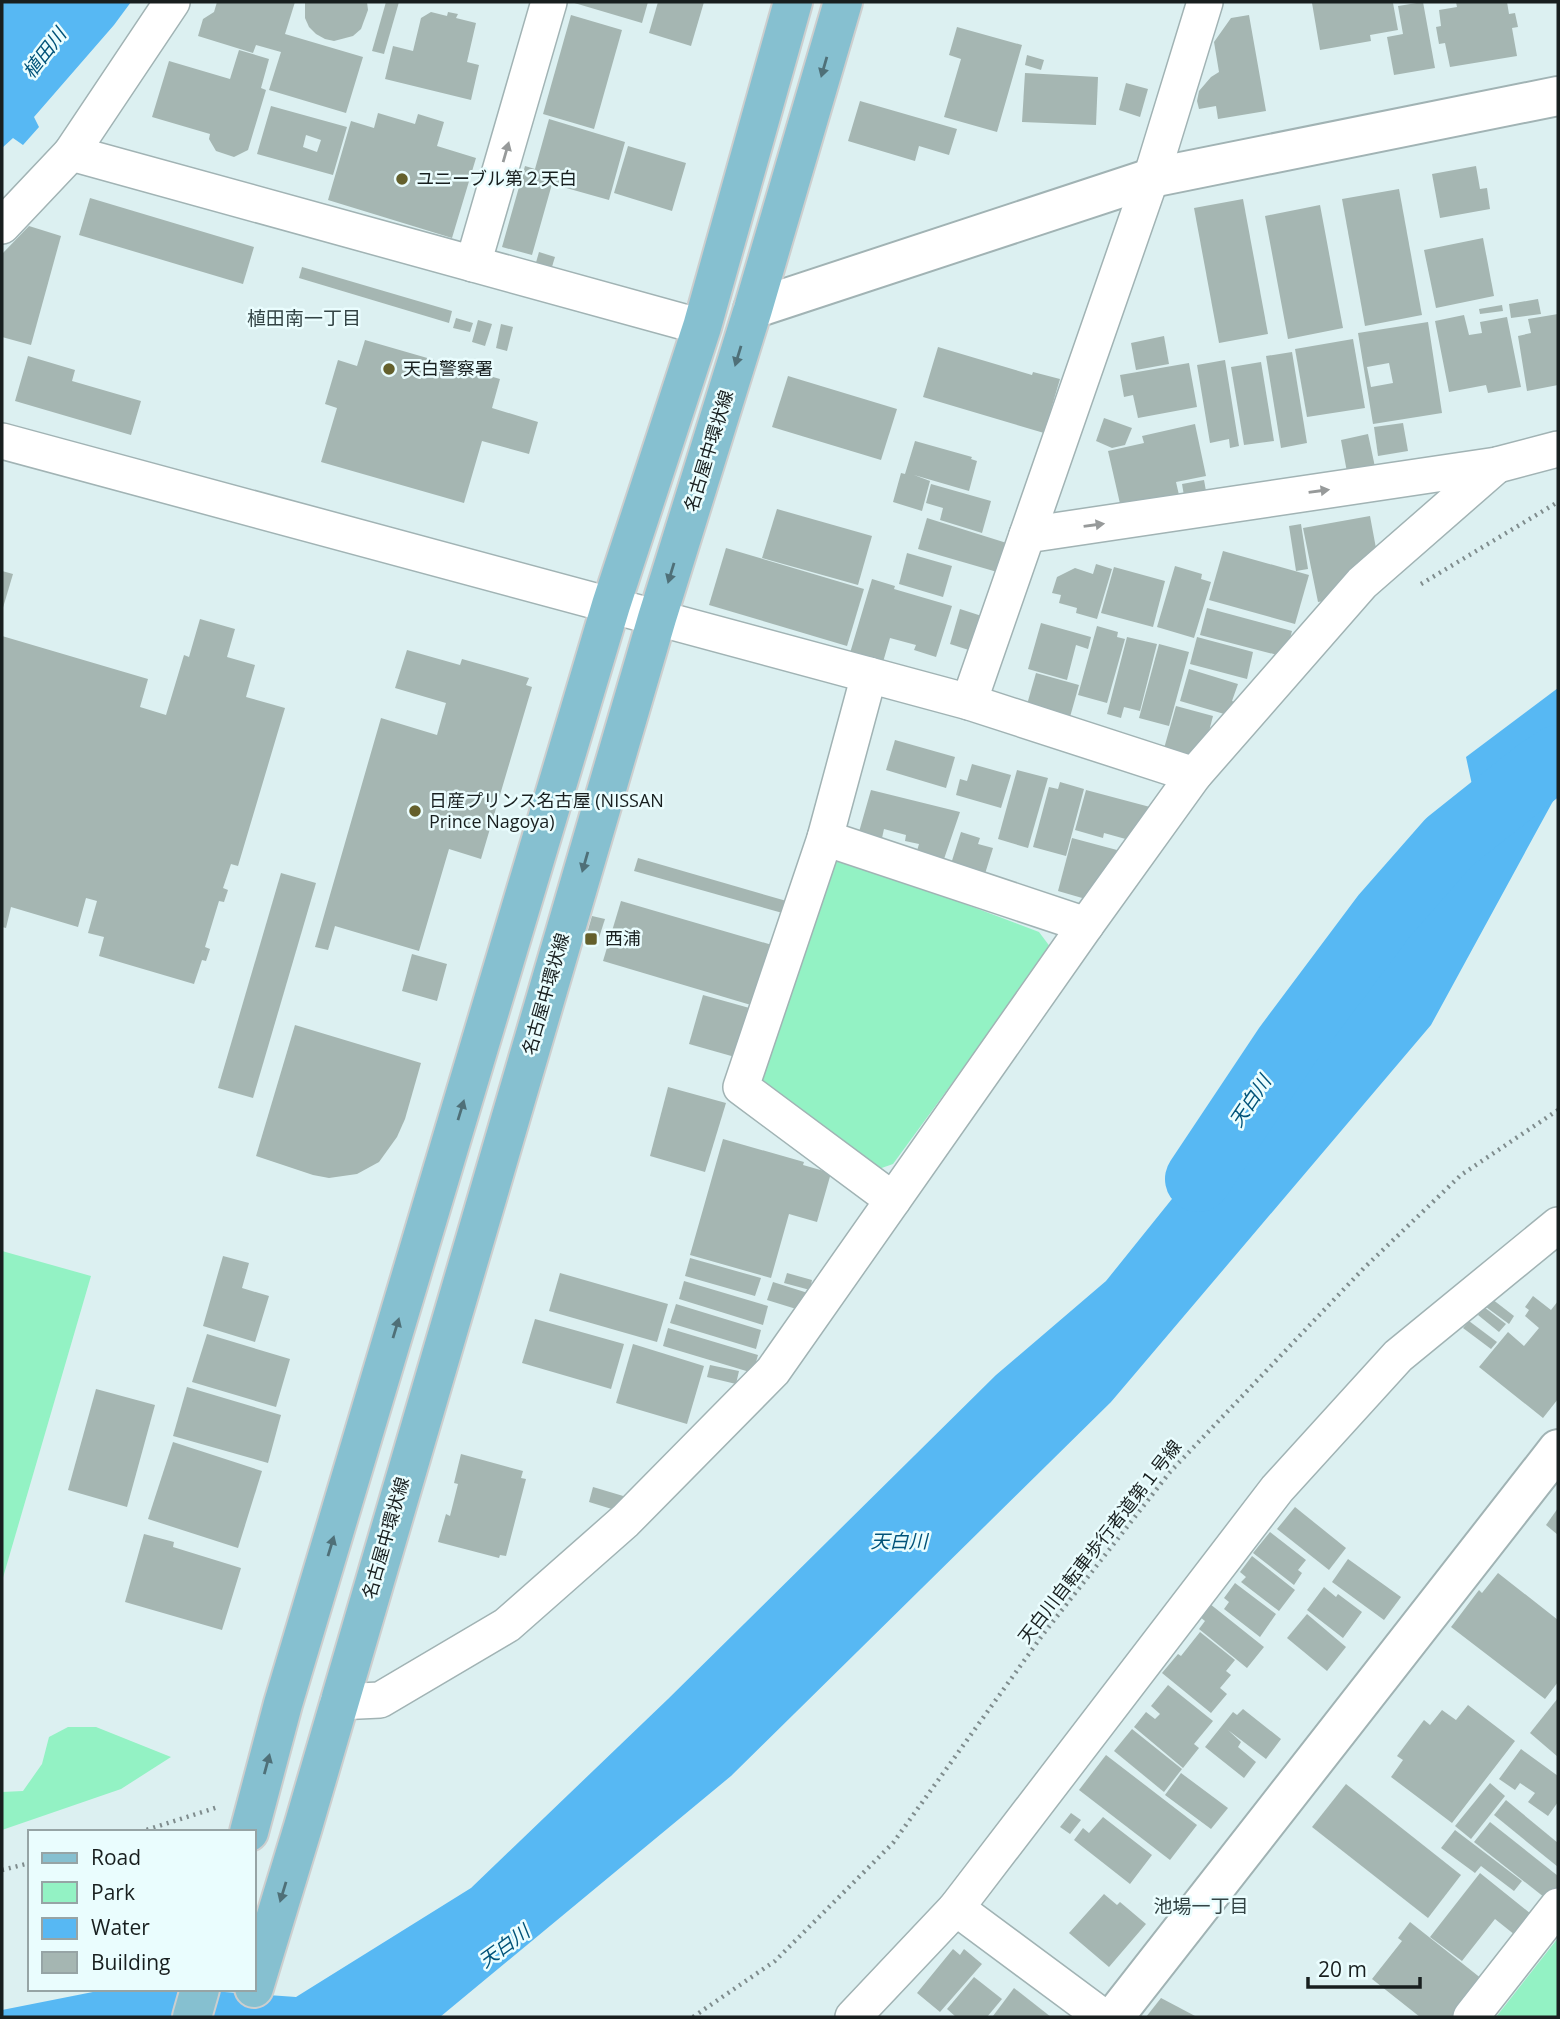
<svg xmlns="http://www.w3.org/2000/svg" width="1560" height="2019" viewBox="0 0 1560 2019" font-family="'Open Sans','Noto Sans JP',sans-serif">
<rect width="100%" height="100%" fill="#dcf0f1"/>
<g fill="#93f2c4">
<polygon points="835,855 1039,932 1051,948 893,1164 873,1171 753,1079"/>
<polygon points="2,1251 91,1276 2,1581"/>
<polygon points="68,1727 96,1727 171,1757 121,1789 2,1830 2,1792 23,1791 42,1764 49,1737"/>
<polygon points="1558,1938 1558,2017 1496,2017"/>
</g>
<g fill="#57b8f3">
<polygon points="2,2 131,2 114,25 34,117 39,127 23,145 13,138 2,148"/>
<polygon points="1558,688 1558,794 1552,803 1431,1025 1111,1402 731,1776 440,2017 2,2017 2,2010 108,1989 183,1989 296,1997 471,1888 668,1699 996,1375 1106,1281 1479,817 1466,757"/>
</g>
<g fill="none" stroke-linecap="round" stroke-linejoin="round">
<polyline stroke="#57b8f3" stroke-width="66" points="1198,1179 1286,1047 1384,916 1449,842 1537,772 1558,758"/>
</g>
<g fill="#a5b6b2" fill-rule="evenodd">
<polygon points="217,2 295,2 285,34 363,57 346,113 269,90 281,52 256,45 253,53 198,36 203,19 214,12"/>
<polygon points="305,2 367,2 368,10 361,29 353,36 334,41 325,39 316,34 309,27 305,18"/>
<polygon points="386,2 399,2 384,54 372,51"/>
<polygon points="571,2 648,2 642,23"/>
<polygon points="658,2 704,2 691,46 649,33"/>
<polygon points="1316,2 1393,3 1398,30 1370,35 1371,41 1320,50 1312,3"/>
<polygon points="1423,2 1435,68 1394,75 1387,37 1403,34 1398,6"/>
<polygon points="1456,2 1507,2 1509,14 1515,13 1518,27 1512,28 1517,56 1450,67 1445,43 1439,44 1436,27 1441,26 1439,10 1457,7"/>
<polygon points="431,12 447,16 448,12 458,14 456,18 476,23 467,62 479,65 471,100 385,79 393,46 413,51 421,18"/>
<polygon points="571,15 622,30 594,129 543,114"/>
<polygon points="1249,15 1266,111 1218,119 1216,106 1199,109 1197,101 1199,91 1211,77 1219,72 1214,42 1231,18"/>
<polygon points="957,27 1022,45 997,132 944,117 961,59 949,55"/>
<polygon points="239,50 269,59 261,88 266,90 248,150 234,157 216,151 209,139 210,134 152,117 169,61 230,79"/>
<polygon points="1027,55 1044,60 1041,70 1025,65"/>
<polygon points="1025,73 1098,77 1096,125 1022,122"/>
<polygon points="1126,83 1148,89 1140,117 1119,110"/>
<polygon points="860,101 957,129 949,155 919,146 915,161 848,141"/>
<path d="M271 106 347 127 333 175 257 154ZM306 135 321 140 317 152 303 147Z"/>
<polygon points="378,113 415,124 418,114 444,122 437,146 476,158 452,238 328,200 351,121 374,128"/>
<polygon points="549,119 625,142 609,200 552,184 532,255 502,247 525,166 535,169"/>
<polygon points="628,146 686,163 672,211 614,193"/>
<polygon points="1476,166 1480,189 1487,188 1490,209 1440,218 1432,174"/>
<polygon points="1399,189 1422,315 1365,326 1342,199"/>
<polygon points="90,198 254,247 243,284 79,235"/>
<polygon points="1243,199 1268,334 1219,343 1194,208"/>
<polygon points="1320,205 1343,328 1288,339 1265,216"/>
<polygon points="29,226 61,236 31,345 2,337 2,254"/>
<polygon points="1483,238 1494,296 1436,308 1424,250"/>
<polygon points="539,252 555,257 551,270 535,266"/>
<polygon points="302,267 452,311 449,323 299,278"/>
<polygon points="1538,299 1541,314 1511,318 1509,304"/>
<polygon points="1502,305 1503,311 1480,314 1479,309"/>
<polygon points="1558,314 1558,385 1527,391 1518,336 1531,333 1528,319"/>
<polygon points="1464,315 1469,335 1482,333 1480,322 1507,317 1521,387 1488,393 1486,385 1449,392 1435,321"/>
<polygon points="456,318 473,323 470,332 453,328"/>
<polygon points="478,320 492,324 485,346 472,342"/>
<path d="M1428 322 1442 413 1373 424 1358 333ZM1389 363 1393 383 1371 387 1367 367Z"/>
<polygon points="501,324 513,327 507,351 496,348"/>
<polygon points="1164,336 1169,364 1136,370 1131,343"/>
<polygon points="1353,339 1365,408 1307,417 1295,349"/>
<polygon points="365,340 500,379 492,408 538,422 529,454 482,441 464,503 321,462 337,408 325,404 338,360 357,366"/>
<polygon points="938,347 1032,375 1033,372 1060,379 1044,433 923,397"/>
<polygon points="1292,352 1307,443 1281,448 1266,356"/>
<polygon points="28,356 75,370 72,381 141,401 131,435 15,401"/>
<polygon points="1225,360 1239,446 1230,448 1229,439 1210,443 1197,365"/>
<polygon points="1261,362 1274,441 1244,445 1231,367"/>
<polygon points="1189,363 1197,407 1138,418 1133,395 1124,397 1120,375"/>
<polygon points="788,376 897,409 881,460 772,427"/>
<polygon points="1104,418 1132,428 1125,445 1112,448 1096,441"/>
<polygon points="1403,423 1408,451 1378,456 1374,427"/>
<polygon points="1195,424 1206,476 1176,482 1179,495 1121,508 1108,451 1144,443 1142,436"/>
<polygon points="1368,434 1375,467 1347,472 1341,440"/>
<polygon points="915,441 972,457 971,459 977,461 969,491 914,475 930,481 922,511 893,502 901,473 905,474"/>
<polygon points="1204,480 1208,502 1186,507 1182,484"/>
<polygon points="931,484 991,501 982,533 940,520 943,508 926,503"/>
<polygon points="777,509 872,536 858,585 762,558"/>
<polygon points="1370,516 1378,559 1357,578 1338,582 1341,598 1318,602 1303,528"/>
<polygon points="927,518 1013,545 1004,574 918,549"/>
<polygon points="1301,524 1308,569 1296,571 1289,526"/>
<polygon points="726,548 864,589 847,646 709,605"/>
<polygon points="1223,551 1309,575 1295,624 1209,600"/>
<polygon points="907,553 952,566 943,597 899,584"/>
<polygon points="1096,564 1112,569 1097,619 1076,613 1077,608 1059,603 1061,595 1052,593 1057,577 1075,568 1093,574"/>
<polygon points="1175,566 1202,574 1201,579 1211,582 1194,638 1157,627"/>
<polygon points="1114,567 1165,581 1153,627 1101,613"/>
<polygon points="2,571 13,574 2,611"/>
<polygon points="872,579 895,586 894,589 952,606 936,657 914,650 916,645 890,638 883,662 850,653"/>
<polygon points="1207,608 1292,631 1285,657 1200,635"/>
<polygon points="960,609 988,618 978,653 950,644"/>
<polygon points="200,619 235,629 227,657 255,665 246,697 285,708 238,866 231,864 223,888 228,890 224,902 219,901 205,947 210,949 206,961 202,960 194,984 99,956 104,937 88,933 97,901 86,898 78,927 11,907 6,928 2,927 2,636 148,679 140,707 166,715 184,655 189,657"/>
<polygon points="1041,623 1091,637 1088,649 1076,645 1067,680 1028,669"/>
<polygon points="1097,626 1118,632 1117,637 1125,639 1107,703 1078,695"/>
<polygon points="1127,637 1157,644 1140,711 1124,707 1121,718 1107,714"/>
<polygon points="1197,637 1253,652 1247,679 1190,664"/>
<polygon points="1159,644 1189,652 1169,726 1139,718"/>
<polygon points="407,650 460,665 462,659 529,678 526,685 532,687 481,859 449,849 419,951 335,926 328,950 315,947 381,718 437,735 446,703 395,688"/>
<polygon points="1189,669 1238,684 1232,701 1235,702 1231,716 1180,701"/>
<polygon points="1036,673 1079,685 1068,724 1026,708"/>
<polygon points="1176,706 1213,716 1201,762 1163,752"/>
<polygon points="895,740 955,757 946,788 886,770"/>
<polygon points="972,764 1011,775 1001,808 956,795 960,779 967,781"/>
<polygon points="1017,770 1048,778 1028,848 998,839"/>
<polygon points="1060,782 1084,789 1066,856 1033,847 1049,787 1058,789"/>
<polygon points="871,790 960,812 944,859 917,851 919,844 905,841 906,835 884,829 882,838 859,832"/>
<polygon points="1086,790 1150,807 1140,843 1104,833 1103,838 1075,830"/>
<polygon points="961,832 980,838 978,844 993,848 984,877 950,867"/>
<polygon points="1072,838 1117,850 1107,885 1096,902 1058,891"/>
<polygon points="638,858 790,902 786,914 634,871"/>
<polygon points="281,873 316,883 253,1098 218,1088"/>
<polygon points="621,901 779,947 761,1008 603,961"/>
<polygon points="592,916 605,919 596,947 584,944"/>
<polygon points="412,954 447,964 437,1001 402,991"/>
<polygon points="703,995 753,1009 742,1059 689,1044"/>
<polygon points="295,1025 421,1063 405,1119 397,1137 379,1162 357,1174 329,1178 313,1175 256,1156"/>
<polygon points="668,1087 726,1103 705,1172 650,1156"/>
<polygon points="723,1139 804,1162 803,1165 831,1173 817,1222 789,1214 771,1278 690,1255"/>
<polygon points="223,1256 249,1263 242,1288 269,1296 255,1342 203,1326"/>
<polygon points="690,1258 761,1278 755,1296 685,1276"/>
<polygon points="560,1273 668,1304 657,1342 549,1311"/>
<polygon points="787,1273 812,1280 810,1290 784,1283"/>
<polygon points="684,1281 768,1306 763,1325 679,1299"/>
<polygon points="773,1282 811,1294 806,1312 767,1300"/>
<polygon points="1533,1296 1551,1310 1558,1301 1558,1399 1543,1418 1479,1367 1508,1332 1524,1346 1539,1328 1525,1316 1529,1310 1525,1307"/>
<polygon points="1492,1299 1514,1316 1509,1324 1486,1307"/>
<polygon points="676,1304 761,1330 756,1349 670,1323"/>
<polygon points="1484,1307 1506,1324 1499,1332 1478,1315"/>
<polygon points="535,1319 624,1344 611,1389 522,1363"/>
<polygon points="1469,1321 1497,1342 1491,1349 1463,1328"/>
<polygon points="668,1328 758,1355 753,1373 663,1346"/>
<polygon points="207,1334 290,1359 276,1407 192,1382"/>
<polygon points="633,1344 704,1366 687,1424 616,1403"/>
<polygon points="710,1365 739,1371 736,1384 707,1377"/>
<polygon points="187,1387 281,1415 268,1463 173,1436"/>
<polygon points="96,1389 155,1405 127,1507 68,1490"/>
<polygon points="173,1442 262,1471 238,1548 148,1519"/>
<polygon points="461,1454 523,1471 521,1478 526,1479 506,1556 500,1555 499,1558 438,1542 446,1514 450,1516 458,1484 454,1483"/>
<polygon points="593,1487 630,1498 615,1510 589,1502"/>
<polygon points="1295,1507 1346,1548 1329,1570 1277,1529"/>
<polygon points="1558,1508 1558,1535 1546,1525"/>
<polygon points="1270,1532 1306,1560 1298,1570 1302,1573 1294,1585 1253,1553"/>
<polygon points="144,1534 174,1542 173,1547 241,1568 222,1630 125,1602"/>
<polygon points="1252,1556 1295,1590 1279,1611 1241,1582 1246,1577 1240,1572"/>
<polygon points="1348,1559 1401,1597 1384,1620 1332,1582"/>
<polygon points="1498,1573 1558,1620 1558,1682 1545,1699 1451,1627 1479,1590 1482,1593"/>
<polygon points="1235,1583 1276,1614 1260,1637 1224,1609 1229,1602 1224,1598"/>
<polygon points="1324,1587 1336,1597 1338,1594 1362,1612 1343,1638 1307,1610"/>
<polygon points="1210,1604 1264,1647 1247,1668 1199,1629 1205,1621 1200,1617"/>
<polygon points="1307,1614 1346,1647 1327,1671 1287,1638"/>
<polygon points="1200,1632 1235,1660 1226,1671 1231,1675 1220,1688 1227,1694 1211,1713 1162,1673 1178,1654 1181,1656"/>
<polygon points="1168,1685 1213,1721 1194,1744 1199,1748 1183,1768 1134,1727 1146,1712 1155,1719 1160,1714 1151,1706"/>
<polygon points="1558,1698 1558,1757 1530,1733"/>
<polygon points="1468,1705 1515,1741 1452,1823 1391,1777 1403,1760 1397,1756 1424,1720 1430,1725 1442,1710 1456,1720"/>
<polygon points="1243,1709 1281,1739 1266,1759 1228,1730 1241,1742 1238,1747 1256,1762 1244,1778 1205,1747 1233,1712 1237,1715"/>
<polygon points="1132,1729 1182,1769 1164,1792 1114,1751"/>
<polygon points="1521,1749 1558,1776 1558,1802 1548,1816 1528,1802 1535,1793 1520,1783 1515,1790 1499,1779"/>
<polygon points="1106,1755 1197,1825 1170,1860 1079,1790"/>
<polygon points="1181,1773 1228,1808 1211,1829 1165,1795"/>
<polygon points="1490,1783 1505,1796 1471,1839 1455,1826"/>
<polygon points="1346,1784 1461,1875 1428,1918 1312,1827"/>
<polygon points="1506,1800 1558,1843 1558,1867 1494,1815"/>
<polygon points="1071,1813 1081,1820 1070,1834 1060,1827"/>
<polygon points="1103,1817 1152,1855 1130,1884 1074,1840 1083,1828 1089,1833"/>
<polygon points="1490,1822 1558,1876 1558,1890 1549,1901 1474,1842"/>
<polygon points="1455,1830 1522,1881 1514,1891 1481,1866 1475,1873 1441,1848"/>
<polygon points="1480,1873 1531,1914 1515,1935 1495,1919 1462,1961 1430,1937"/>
<polygon points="1104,1894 1117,1905 1120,1902 1146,1924 1109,1967 1069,1933"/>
<polygon points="1410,1922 1487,1983 1460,2017 1420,2017 1372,1979 1402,1941 1398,1938"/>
<polygon points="953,1949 960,1955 964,1949 982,1964 940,2012 917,1993"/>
<polygon points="974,1977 1002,1999 987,2017 956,2017 947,2009"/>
<polygon points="1014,1988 1051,2017 995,2017 993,2016"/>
<polygon points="1161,1998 1197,2017 1146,2017"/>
</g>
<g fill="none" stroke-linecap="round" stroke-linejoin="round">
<defs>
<g id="minor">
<polyline points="71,153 702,327"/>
<polyline points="2,226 71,153 172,2"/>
<polyline points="473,264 549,2"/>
<polyline points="2,441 969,702 1194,775"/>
<polyline points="1027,535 1497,465 1558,449"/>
<polyline points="869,675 825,838 741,1087 893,1200"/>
<polyline points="969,702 1151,178 1205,2"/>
<polyline points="825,838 1086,925"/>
<polyline points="338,1702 380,1700 507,1625 625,1521 773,1371 1086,925 1194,775 1362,583 1497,465"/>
<polyline points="956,1908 1103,2017"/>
<polyline points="853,2017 956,1908 1277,1489 1398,1356 1558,1225"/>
<polyline points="1471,2017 1558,1906"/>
</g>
<g id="tertiary">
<polyline points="753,309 1151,178 1558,96"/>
<polyline points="1114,2017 1558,1449"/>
</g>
<g id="primary">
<polyline points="249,1832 283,1704 611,605 702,327 793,2"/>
<polyline points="254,1988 303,1827 657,618 753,309 843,2"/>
<polyline points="192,2017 200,1989"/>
</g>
</defs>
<use href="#minor" stroke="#a1b3b4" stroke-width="38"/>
<use href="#tertiary" stroke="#a1b3b4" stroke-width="42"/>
<use href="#primary" stroke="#cccece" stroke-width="42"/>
<g stroke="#7f8c8d" stroke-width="4.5" stroke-dasharray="2 5" stroke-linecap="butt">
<polyline points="1421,584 1558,502"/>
<polyline points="140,1832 218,1807"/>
<polyline points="2,1870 30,1863"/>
<polyline points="693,2017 775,1961 893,1843 1044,1633 1170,1472 1364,1268 1461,1175 1558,1110"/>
</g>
<use href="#minor" stroke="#fff" stroke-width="35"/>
<use href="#tertiary" stroke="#fff" stroke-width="38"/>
<use href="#primary" stroke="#86c0d0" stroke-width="38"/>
</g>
<defs><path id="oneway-solid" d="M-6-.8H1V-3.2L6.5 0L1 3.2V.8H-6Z" transform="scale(1.75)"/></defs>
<g fill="#4f7078">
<use href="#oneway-solid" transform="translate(824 67) rotate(106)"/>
<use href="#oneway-solid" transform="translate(738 356) rotate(107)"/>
<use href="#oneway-solid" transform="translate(671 573) rotate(107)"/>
<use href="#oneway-solid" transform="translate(585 862) rotate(106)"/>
<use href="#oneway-solid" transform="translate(461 1110) rotate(-73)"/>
<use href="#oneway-solid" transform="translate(396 1328) rotate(-73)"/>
<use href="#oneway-solid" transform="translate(331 1546) rotate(-73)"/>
<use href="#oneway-solid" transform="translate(267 1764) rotate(-75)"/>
<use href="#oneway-solid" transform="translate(283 1892) rotate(107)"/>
</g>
<g fill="#979a9a">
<use href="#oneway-solid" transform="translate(506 152) rotate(-74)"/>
<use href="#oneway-solid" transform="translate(1319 491) rotate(-8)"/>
<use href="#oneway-solid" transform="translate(1094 525) rotate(-8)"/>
</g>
<g fill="#64602c" stroke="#eafdfe" stroke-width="2.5">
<circle cx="402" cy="179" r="7"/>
<circle cx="389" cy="369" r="7"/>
<circle cx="415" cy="811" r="7"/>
<rect x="584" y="932" width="14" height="14" rx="3.5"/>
</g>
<g text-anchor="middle" stroke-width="5" stroke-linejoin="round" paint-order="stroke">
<g font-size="18" fill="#181f1f" stroke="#eafdfe" text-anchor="start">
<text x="416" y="185">ユニーブル第２天白</text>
<text x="403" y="375">天白警察署</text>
<text x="429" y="807">日産プリンス名古屋 (NISSAN<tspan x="429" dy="21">Prince Nagoya)</tspan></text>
<text x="605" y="945">西浦</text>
</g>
<g font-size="18" fill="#181f1f" stroke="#eafdfe">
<text transform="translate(709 451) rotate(-73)" y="6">名古屋中環状線</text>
<text transform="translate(546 994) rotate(-74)" y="6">名古屋中環状線</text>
<text transform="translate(386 1538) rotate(-74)" y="6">名古屋中環状線</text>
<text transform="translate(1100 1542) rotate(-52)" y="6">天白川自転車歩行者道第１号線</text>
</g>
<g font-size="19" font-style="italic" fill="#015379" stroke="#eafdfe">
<text transform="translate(44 53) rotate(-52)" y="7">植田川</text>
<text transform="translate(1250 1101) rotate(-56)" y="7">天白川</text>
<text x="899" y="1548">天白川</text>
<text transform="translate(504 1946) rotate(-36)" y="7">天白川</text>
</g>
<g font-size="19" fill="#344445" stroke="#eafdfe">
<text x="304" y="325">植田南一丁目</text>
<text x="1201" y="1913">池場一丁目</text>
</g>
</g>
<rect width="1560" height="2019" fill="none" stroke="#181f1f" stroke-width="7"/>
<rect x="28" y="1830" width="228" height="161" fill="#eafdfe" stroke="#96a4a5" stroke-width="2"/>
<rect x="42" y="1853" width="35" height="10" fill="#86c0d0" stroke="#96a4a5" stroke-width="2"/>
<text x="91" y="1865" font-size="21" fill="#181f1f">Road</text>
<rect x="42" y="1882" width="35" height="21" fill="#93f2c4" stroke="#96a4a5" stroke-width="2"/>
<text x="91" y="1900" font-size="21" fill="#181f1f">Park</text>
<rect x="42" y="1918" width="35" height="21" fill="#57b8f3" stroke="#96a4a5" stroke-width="2"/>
<text x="91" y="1935" font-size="21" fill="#181f1f">Water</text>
<rect x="42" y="1952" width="35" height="21" fill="#a5b6b2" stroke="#96a4a5" stroke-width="2"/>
<text x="91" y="1970" font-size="21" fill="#181f1f">Building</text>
<path d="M1308 1977v10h112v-10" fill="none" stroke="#181f1f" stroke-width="3.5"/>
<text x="1318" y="1977" font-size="21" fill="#181f1f" stroke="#eafdfe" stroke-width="5" paint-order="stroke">20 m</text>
</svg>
